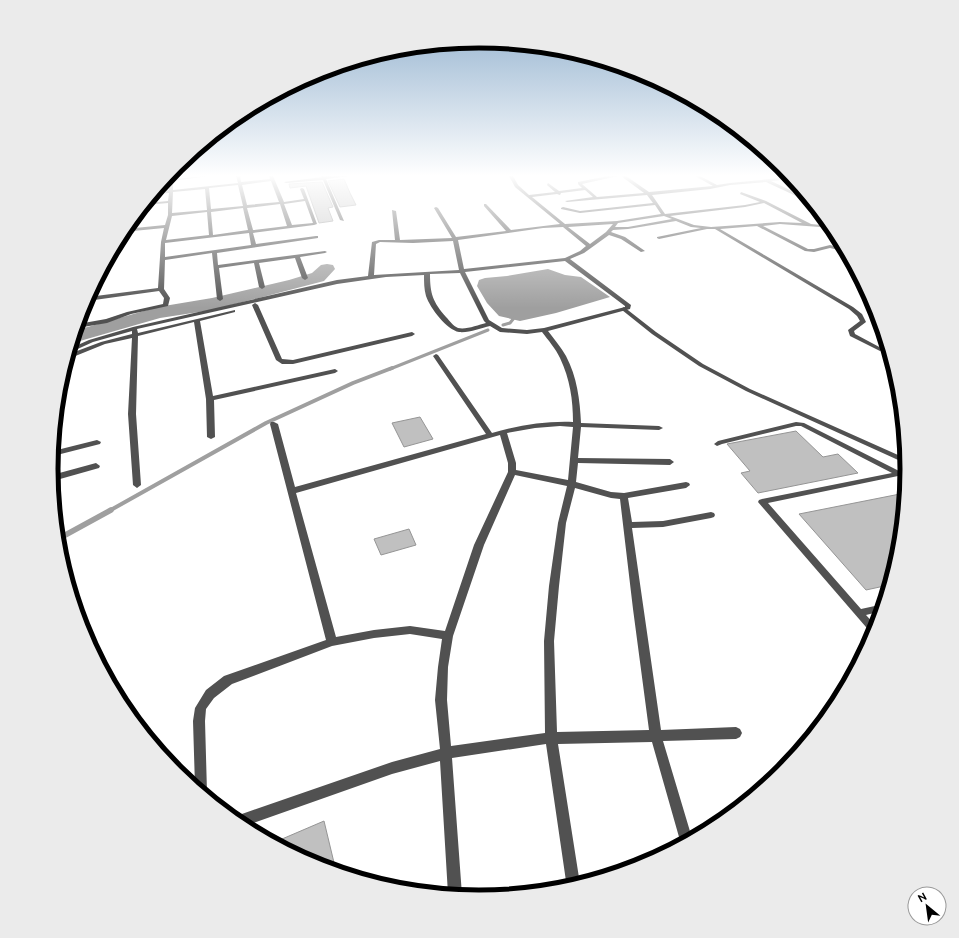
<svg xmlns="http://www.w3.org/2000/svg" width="959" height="938" viewBox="0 0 959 938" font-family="Ubuntu,sans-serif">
<rect width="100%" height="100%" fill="#fff"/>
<polygon fill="#9f9f9f" points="548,269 565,275 581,277 610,297 556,313 520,321 499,316 487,303 477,286 479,280 485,278 507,276"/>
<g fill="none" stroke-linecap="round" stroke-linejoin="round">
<g stroke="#9f9f9f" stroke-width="3">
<polyline points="503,325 510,323 514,318"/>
<polyline points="390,369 488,330"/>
</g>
<polyline stroke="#9f9f9f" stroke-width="4" points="109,511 266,423 353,383 392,368"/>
<polyline stroke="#9f9f9f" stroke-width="5.5" points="58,539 111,510"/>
<polygon fill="#9f9f9f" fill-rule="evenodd" points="327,264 333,265 335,269 324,281 212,310 160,318 73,343 77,330 158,307 212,298 289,280 312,273 321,265"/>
</g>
<g fill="#c0c0c0" stroke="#959595">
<polygon points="344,179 350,193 356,205 340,207 328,181"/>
<polygon points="322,182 333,207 328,208 333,221 319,223 306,186 290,188 289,184"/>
<polygon points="420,417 433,439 404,447 392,423"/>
<polygon points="796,431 823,457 838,454 858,473 758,493 741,473 750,471 727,444"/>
<polygon points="905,493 899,553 889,585 866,590 799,514"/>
<polygon points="409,529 416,545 381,555 374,539"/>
<polygon points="324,821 336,871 316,864 275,842"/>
</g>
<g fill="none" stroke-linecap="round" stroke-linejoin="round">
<g fill="#515151" fill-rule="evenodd">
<polygon points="624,307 656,332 703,364 750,389 907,459 907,464 746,391 699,366 652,334 622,310 621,309"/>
<polygon points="796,422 804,423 907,475 906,480 898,476 768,503 861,609 884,604 882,611 866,615 877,627 874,634 872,634 758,502 759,500 762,499 892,473 801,426 796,426 722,444 717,446 714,444 718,441"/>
</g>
<g fill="#515151" fill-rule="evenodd">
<path d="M169 176H173V179L208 176 173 181V190L238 183 236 176H240L241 182 270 179 269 176H273L284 202 304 199 300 189 302 188 304 189 317 224 314 225 253 233 256 244 316 236H318V238L217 253 218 265 325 251 327 252 325 253 300 257 308 278 305 280 302 278 295 258 259 263 265 287 262 289 259 287 254 263 219 268 223 299 220 301 217 299 212 253 165 260 164 289 170 298 168 306 131 314 107 323 77 328 78 324 106 319 127 312 163 304 164 298 159 291 87 301 88 297 158 288 161 242 164 228 123 232 125 229 165 225 168 215V203L145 205 147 203 168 201 169 193 154 194 156 192 169 190ZM271 181 279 202 247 205 242 185ZM238 185 243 206 211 209 209 188ZM205 189 207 210 172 213 173 192ZM305 201 313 223 292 225 284 204ZM280 204 287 226 253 230 247 208ZM243 208 248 230 213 235 211 212ZM207 212 209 235 166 240 172 216ZM249 233 251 245 165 257V243Z"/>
<polygon points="321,176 350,176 326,179 344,221 340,220 323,180 286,183 284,182 322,177"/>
<path d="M509 176H513L518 185 529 195 555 192 547 185 548 183 559 191 582 188 578 184V182L608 176H618L582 184 597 197 644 193 621 176H626L649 192 713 186 695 176H700L717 185 730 183 791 177 793 179 771 181 809 199 811 202H809L766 182 730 185 710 189 652 195 665 214 745 205 760 202 740 194 741 192 766 201 811 224 831 226 833 228 780 224 763 226 808 249H814L830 245 845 249 847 252 830 248 814 252 805 251 757 226 720 229 853 307 862 314 866 322 854 331 855 334 883 349 880 351 850 336 848 330 860 321 857 316 849 309 715 229H707L659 239 657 238V237L701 228 691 227 676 221 628 229 613 230 611 232 625 237 645 251 641 252 621 239 609 235 584 253 570 259 631 305 630 309 548 331C554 339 561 347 566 356 577 377 580 400 581 423L659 426 663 428 659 430 581 427 578 458 670 459 674 462 670 465 578 463 576 482 611 492 624 493 686 482 689 483 690 485 686 488 628 498 632 522 663 521 711 512 714 513 715 515 714 517 711 518 663 527 632 528 661 730 736 727 740 729 742 733 740 737 736 739 663 741 692 838 681 844 652 742 558 744 580 884 567 888 546 744 452 758 462 895 448 894 440 761 392 774 245 826 234 819 239 815 392 762 440 749 435 700 438 667 442 639 410 634 374 638 332 646 232 684 214 698 206 709 205 721 207 792 206 795 195 786 193 721 195 708 206 690 224 676 326 640 270 424 271 422H274L278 424 295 487 486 434 433 356 436 354 438 355 492 433C519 425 546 421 573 422 573 400 570 379 560 358 556 349 548 340 542 332L527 334 500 332 490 326C481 328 469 333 459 332 447 330 430 308 426 296 424 289 424 282 424 275L386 277 337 284 137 329 138 333 235 310V312L200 321 213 396 335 369 338 371 335 373 214 400 215 437 211 439 207 437 206 399 194 322 138 336 136 414 141 485 137 488 133 485 128 414 132 338 105 344 68 359 69 354 101 342 132 334V331L93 342 71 352H70L71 348 89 340 133 327 337 280 368 276 372 242 379 240H395L392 210 396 211 400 240 452 238 434 208 436 207 438 208 456 237 506 231 484 206V204H486L511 230 560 224 515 187ZM585 190 593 197 565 201 567 202 647 195 653 203 580 211 563 207 561 208V209L580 213 655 205 661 214 617 221 565 224 532 197 557 194 560 195 561 193ZM764 203 802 223 780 222 711 227 694 225 670 216 745 207ZM664 216 672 219 628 227H615L618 223ZM613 224 606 232 590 244 568 227ZM563 227 586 246 580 251 565 258 464 269 458 240 543 228ZM453 241 459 270 374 275 376 244 380 242 413 243ZM565 261 625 306V307L544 328 527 330 502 328 489 320 465 272ZM460 273 484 321 486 323C478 325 466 330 458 328 453 326 450 321 446 317 433 302 430 294 430 274ZM560 426 573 427 568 480 516 470V463L507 433 535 428ZM500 435 508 463V472L474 545 445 631 410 626 374 630 336 637 296 493ZM515 475 567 486 558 523 549 586 544 641 545 733 451 746 447 700 448 667 453 636 484 545ZM575 488 611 498 620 499 633 609 649 730 557 732 554 641 559 586 566 523Z"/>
<polygon points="255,303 258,305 282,359 293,360 412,332 415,334 412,336 293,364 282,364 276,360 252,305"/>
<polygon points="97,440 101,442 100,444 53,456 53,451"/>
<polygon points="96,463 100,466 99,468 53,481 52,475"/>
</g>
</g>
<linearGradient id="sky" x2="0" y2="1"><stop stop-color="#8baccb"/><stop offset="0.57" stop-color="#fff"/><stop offset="1" stop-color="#fff" stop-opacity="0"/></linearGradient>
<rect width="959" height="308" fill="url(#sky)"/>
<path d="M0 0H959V938H0ZM58 469a421 421 0 1 1 842 0a421 421 0 1 1-842 0Z" fill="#ebebeb" fill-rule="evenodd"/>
<path fill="none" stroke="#000" stroke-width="5" d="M58 469a421 421 0 1 1 842 0a421 421 0 1 1-842 0Z"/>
<g transform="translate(927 906) rotate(331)"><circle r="19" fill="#ffffff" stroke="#999999"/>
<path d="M0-3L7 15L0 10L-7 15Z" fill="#000000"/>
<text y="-6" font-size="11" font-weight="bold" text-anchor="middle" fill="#000000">N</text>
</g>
</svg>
